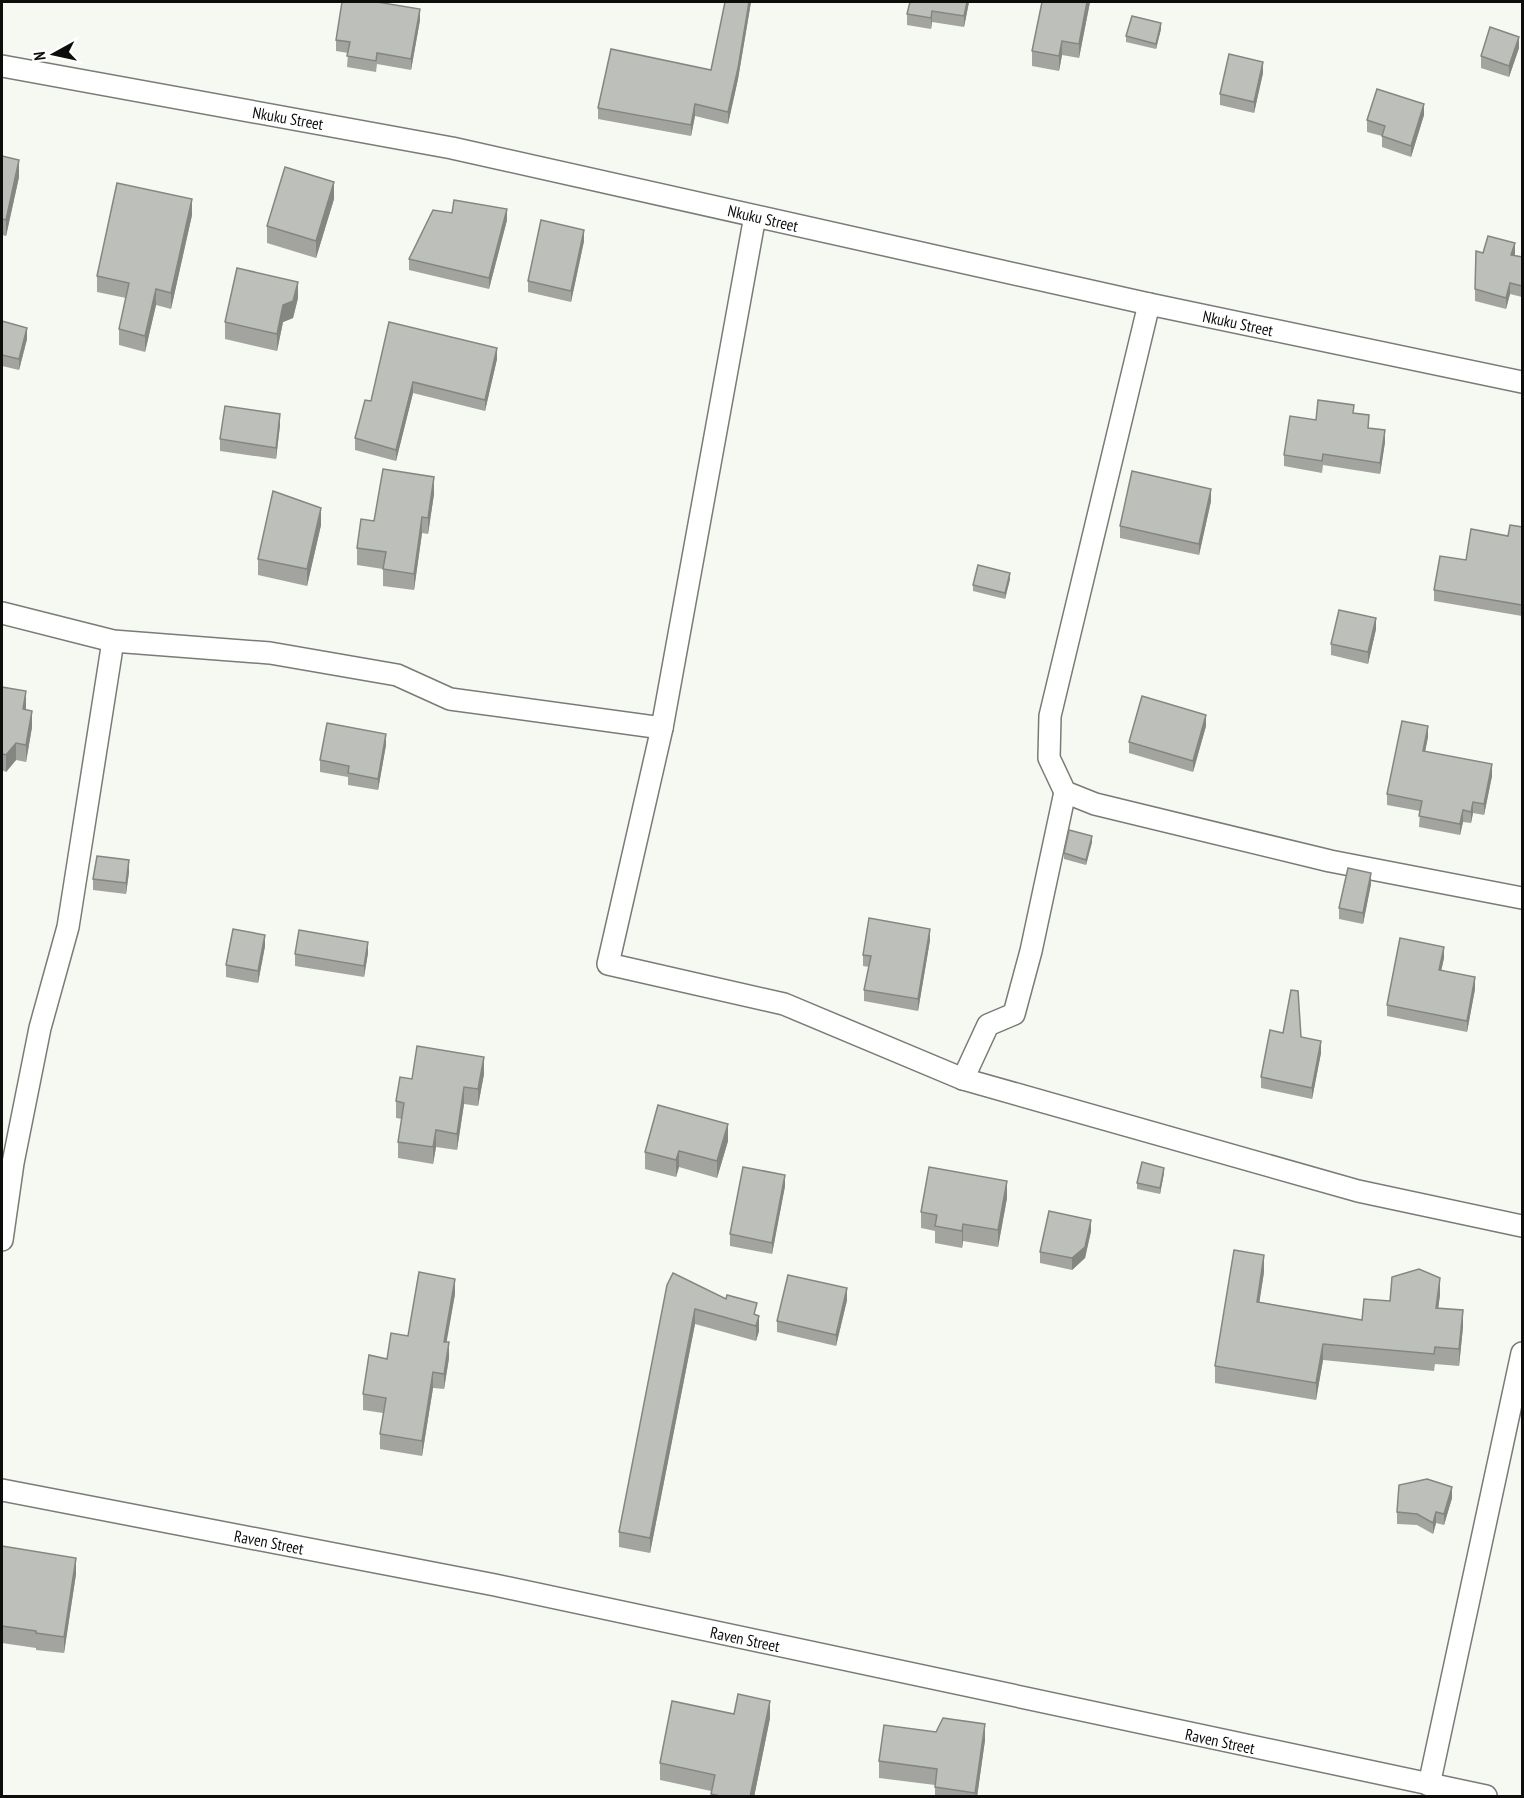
<svg xmlns="http://www.w3.org/2000/svg" width="1524" height="1798" viewBox="0 0 1524 1798" font-family="'PT Sans Narrow',sans-serif">
<rect width="100%" height="100%" fill="#f6f8f2"/>
<g fill="none" stroke-linecap="round" stroke-linejoin="round">
<defs>
<g id="street">
<polyline points="2,66 452,148 1149,304 1522,382"/>
<polyline points="755,216 662,728 608,964 784,1004 963,1079 1358,1191 1522,1226"/>
<polyline points="1149,304 1050,716 1049,758 1065,792 1095,804 1330,861 1522,898"/>
<polyline points="2,613 113,641 270,653 397,675 450,699 662,728"/>
<polyline points="963,1079 988,1025 1014,1014 1031,951 1065,792"/>
<polyline points="2,1240 13,1163 40,1028 68,927 113,641"/>
<polyline points="2,1490 495,1585 1486,1796"/>
<polyline points="1429,1785 1522,1353"/>
</g>
</defs>
<use href="#street" stroke="#797b76" stroke-width="24"/>
<use href="#street" stroke="#fff" stroke-width="21"/>
</g>
<g fill="#a3a4a0">
<polygon points="725,2 751,2 738,79 728,124 695,116 691,136 598,119 598,108 711,70"/>
<polygon points="910,2 969,2 964,27 932,22 931,29 907,25 907,14"/>
<polygon points="1090,2 1079,58 1062,55 1059,71 1032,66 1032,51"/>
<polygon points="420,20 411,70 377,64 376,72 347,67 348,53 336,51 336,40"/>
<polygon points="1161,29 1156,49 1126,42 1126,36"/>
<polygon points="1519,48 1509,77 1481,68 1481,56"/>
<polygon points="1263,73 1254,113 1220,105 1220,94"/>
<polygon points="1424,115 1411,157 1382,147 1382,136 1367,132 1367,120"/>
<polygon points="2,156 19,177 6,236 2,235"/>
<polygon points="334,199 316,258 267,243 267,226"/>
<polygon points="452,213 507,220 489,289 409,270 409,259"/>
<polygon points="192,215 171,309 156,305 145,352 119,345 119,329 126,298 97,292 97,276"/>
<polygon points="584,241 571,302 528,292 528,281"/>
<polygon points="1483,253 1515,254 1514,255 1522,257 1522,297 1510,294 1506,309 1475,301 1475,289"/>
<polygon points="298,298 293,318 283,322 277,351 225,339 225,322"/>
<polygon points="2,321 27,339 19,370 2,366"/>
<polygon points="389,322 497,359 485,411 413,393 396,461 355,450 355,438 371,401"/>
<polygon points="1354,413 1369,428 1385,442 1380,474 1323,465 1322,473 1284,466 1284,455 1316,420"/>
<polygon points="280,425 276,459 220,451 220,439"/>
<polygon points="434,494 428,534 422,533 414,590 383,586 383,569 357,565 357,548 374,521"/>
<polygon points="1211,501 1199,555 1120,538 1120,526"/>
<polygon points="321,525 307,586 258,575 258,559"/>
<polygon points="1522,527 1522,616 1434,601 1434,590 1466,560"/>
<polygon points="1010,579 1005,599 973,591 973,585"/>
<polygon points="1376,629 1368,664 1331,655 1331,644"/>
<polygon points="2,687 26,710 32,727 26,762 16,760 6,772 2,770"/>
<polygon points="1206,726 1193,772 1129,753 1129,742"/>
<polygon points="1428,737 1425,751 1492,776 1484,815 1473,813 1471,823 1463,822 1460,835 1419,827 1420,811 1387,805 1387,794"/>
<polygon points="386,745 378,790 348,785 348,777 320,772 320,760"/>
<polygon points="1092,842 1086,865 1064,859 1064,853"/>
<polygon points="129,872 126,894 93,890 93,879"/>
<polygon points="1371,884 1363,924 1339,919 1339,908"/>
<polygon points="930,940 918,1011 864,1001 864,990 869,967 863,966 863,955"/>
<polygon points="265,946 258,983 226,977 226,965"/>
<polygon points="368,953 364,977 295,966 295,954"/>
<polygon points="1444,958 1441,970 1475,989 1467,1032 1387,1016 1387,1005"/>
<polygon points="1283,1033 1301,1037 1321,1053 1312,1099 1261,1088 1261,1077"/>
<polygon points="484,1074 478,1106 464,1104 457,1150 436,1147 433,1164 398,1158 398,1142 402,1119 396,1118 396,1101 412,1079"/>
<polygon points="728,1141 717,1178 679,1167 676,1177 645,1169 645,1152"/>
<polygon points="1164,1173 1160,1194 1137,1189 1137,1183"/>
<polygon points="785,1186 772,1254 730,1246 730,1234"/>
<polygon points="1007,1198 998,1247 963,1241 962,1248 935,1243 935,1231 921,1228 921,1212"/>
<polygon points="1091,1231 1085,1258 1072,1270 1040,1263 1040,1252"/>
<polygon points="1264,1272 1259,1302 1362,1320 1390,1301 1440,1295 1438,1308 1463,1327 1459,1366 1435,1364 1434,1371 1323,1360 1316,1400 1215,1383 1215,1366"/>
<polygon points="667,1285 726,1299 757,1315 759,1331 756,1341 695,1324 650,1553 619,1547 619,1532"/>
<polygon points="455,1294 446,1342 449,1358 444,1389 433,1388 422,1456 380,1449 380,1434 383,1413 363,1410 363,1394 387,1359 408,1336"/>
<polygon points="847,1300 836,1346 777,1332 777,1321"/>
<polygon points="1452,1498 1444,1525 1436,1523 1433,1534 1417,1525 1397,1524 1397,1512"/>
<polygon points="2,1546 76,1574 64,1653 36,1650 36,1648 2,1643"/>
<polygon points="734,1714 770,1718 754,1797 711,1797 711,1791 660,1780 660,1763"/>
<polygon points="936,1732 985,1740 977,1797 935,1797 935,1785 879,1778 879,1761"/>
</g>
<g fill="#848682">
<polygon points="749,2 751,2 738,79 728,124 728,112"/>
<polygon points="967,2 969,2 964,27 964,16"/>
<polygon points="1087,2 1090,2 1079,58 1079,44"/>
<polygon points="420,9 420,20 411,70 411,59"/>
<polygon points="932,11 932,22 931,29 931,18"/>
<polygon points="1161,23 1161,29 1156,49 1156,44"/>
<polygon points="1519,37 1519,48 1509,77 1509,66"/>
<polygon points="1062,41 1062,55 1059,71 1059,56"/>
<polygon points="1263,62 1263,73 1254,113 1254,102"/>
<polygon points="695,104 695,116 691,136 691,125"/>
<polygon points="1424,104 1424,115 1411,157 1411,146"/>
<polygon points="19,160 19,177 6,236 6,220"/>
<polygon points="334,182 334,199 316,258 316,241"/>
<polygon points="192,199 192,215 171,309 171,293"/>
<polygon points="507,209 507,220 489,289 489,278"/>
<polygon points="584,230 584,241 571,302 571,291"/>
<polygon points="1515,243 1515,254 1511,266 1511,255"/>
<polygon points="298,282 298,298 293,318 283,322 277,351 277,334 283,305"/>
<polygon points="1510,283 1510,294 1506,309 1506,298"/>
<polygon points="156,289 156,305 145,352 145,336"/>
<polygon points="27,328 27,339 19,370 19,359"/>
<polygon points="497,348 497,359 485,411 485,400"/>
<polygon points="413,382 413,393 396,461 396,450"/>
<polygon points="280,414 280,425 276,459 276,448"/>
<polygon points="1385,430 1385,442 1380,474 1380,463"/>
<polygon points="434,477 434,494 428,534 428,518"/>
<polygon points="1211,489 1211,501 1199,555 1199,544"/>
<polygon points="321,508 321,525 307,586 307,569"/>
<polygon points="422,517 422,533 414,590 414,574"/>
<polygon points="1010,573 1010,579 1005,599 1005,593"/>
<polygon points="1376,618 1376,629 1368,664 1368,652"/>
<polygon points="26,691 26,708 23,726 23,709"/>
<polygon points="32,711 32,727 26,762 26,745"/>
<polygon points="1206,715 1206,726 1193,772 1193,761"/>
<polygon points="1428,726 1428,737 1423,762 1423,751"/>
<polygon points="386,734 386,745 378,790 378,779"/>
<polygon points="16,743 16,760 6,772 6,755"/>
<polygon points="1492,764 1492,776 1484,815 1484,804"/>
<polygon points="1473,802 1473,813 1471,823 1471,812"/>
<polygon points="1463,810 1463,822 1460,835 1460,824"/>
<polygon points="1092,836 1092,842 1086,865 1086,860"/>
<polygon points="129,860 129,872 126,894 126,883"/>
<polygon points="1371,873 1371,884 1363,924 1363,913"/>
<polygon points="930,929 930,940 918,1011 918,999"/>
<polygon points="265,935 265,946 258,983 258,971"/>
<polygon points="368,942 368,953 364,977 364,966"/>
<polygon points="1444,947 1444,958 1439,981 1439,970"/>
<polygon points="1475,977 1475,989 1467,1032 1467,1021"/>
<polygon points="1321,1041 1321,1053 1312,1099 1312,1088"/>
<polygon points="484,1057 484,1074 478,1106 478,1089"/>
<polygon points="464,1087 464,1104 457,1150 457,1134"/>
<polygon points="728,1124 728,1141 717,1178 717,1161"/>
<polygon points="436,1130 436,1147 433,1164 433,1147"/>
<polygon points="679,1151 679,1167 676,1177 676,1160"/>
<polygon points="1164,1168 1164,1173 1160,1194 1160,1188"/>
<polygon points="785,1175 785,1186 772,1254 772,1243"/>
<polygon points="1007,1181 1007,1198 998,1247 998,1230"/>
<polygon points="1091,1220 1091,1231 1085,1258 1072,1270 1072,1258"/>
<polygon points="963,1224 963,1241 962,1248 962,1231"/>
<polygon points="1264,1255 1264,1272 1257,1318 1257,1302"/>
<polygon points="1440,1278 1440,1295 1436,1325 1436,1308"/>
<polygon points="455,1279 455,1294 444,1357 444,1342"/>
<polygon points="847,1288 847,1300 836,1346 836,1335"/>
<polygon points="695,1309 695,1324 650,1553 650,1538"/>
<polygon points="1463,1310 1463,1327 1459,1366 1459,1349"/>
<polygon points="759,1316 759,1331 756,1341 756,1326"/>
<polygon points="449,1342 449,1358 444,1389 444,1374"/>
<polygon points="1323,1344 1323,1360 1316,1400 1316,1383"/>
<polygon points="433,1372 433,1388 422,1456 422,1441"/>
<polygon points="1452,1487 1452,1498 1444,1525 1444,1514"/>
<polygon points="1436,1512 1436,1523 1433,1534 1433,1523"/>
<polygon points="76,1558 76,1574 64,1653 64,1637"/>
<polygon points="770,1701 770,1718 754,1797 750,1797"/>
<polygon points="985,1724 985,1740 977,1797 975,1797"/>
</g>
<g fill="#bdbfba" stroke="#848682" stroke-width="1.5">
<polygon points="342,2 377,2 420,9 411,59 377,53 376,61 347,56 350,42 336,40"/>
<polygon points="725,2 749,2 738,68 728,112 695,104 691,125 598,108 611,49 711,70"/>
<polygon points="910,2 967,2 964,16 932,11 931,18 907,14"/>
<polygon points="1042,2 1087,2 1079,44 1062,41 1059,56 1032,51"/>
<polygon points="1132,16 1161,23 1156,44 1126,36"/>
<polygon points="1490,27 1519,37 1509,66 1481,56"/>
<polygon points="1229,54 1263,62 1254,102 1220,94"/>
<polygon points="1377,89 1424,104 1411,146 1382,136 1385,126 1367,120"/>
<polygon points="2,156 19,160 6,220 2,219"/>
<polygon points="285,167 334,182 316,241 267,226"/>
<polygon points="117,183 192,199 171,293 156,289 145,336 119,329 129,283 97,276"/>
<polygon points="454,200 507,209 489,278 409,259 433,210 452,213"/>
<polygon points="541,220 584,230 571,291 528,281"/>
<polygon points="1488,236 1515,243 1511,255 1522,257 1522,286 1510,283 1506,298 1475,289 1476,251 1483,253"/>
<polygon points="237,268 298,282 293,301 283,305 277,334 225,322"/>
<polygon points="2,321 27,328 19,359 2,355"/>
<polygon points="389,322 497,348 485,400 413,382 396,450 355,438 365,400 371,401"/>
<polygon points="1318,400 1354,405 1353,413 1369,415 1368,428 1385,430 1380,463 1323,454 1322,461 1284,455 1290,416 1316,420"/>
<polygon points="225,406 280,414 276,448 220,439"/>
<polygon points="383,469 434,477 428,518 422,517 414,574 383,569 386,552 357,548 361,519 374,521"/>
<polygon points="1132,471 1211,489 1199,544 1120,526"/>
<polygon points="273,491 321,508 307,569 258,559"/>
<polygon points="1510,525 1522,527 1522,605 1434,590 1440,556 1466,560 1471,529 1508,536"/>
<polygon points="978,565 1010,573 1005,593 973,585"/>
<polygon points="1339,610 1376,618 1368,652 1331,644"/>
<polygon points="2,687 26,691 23,709 32,711 26,745 16,743 6,755 2,754"/>
<polygon points="1142,696 1206,715 1193,761 1129,742"/>
<polygon points="1402,721 1428,726 1423,751 1492,764 1484,804 1473,802 1471,812 1463,810 1460,824 1419,816 1422,801 1387,794"/>
<polygon points="327,723 386,734 378,779 348,773 349,766 320,760"/>
<polygon points="1069,830 1092,836 1086,860 1064,853"/>
<polygon points="97,856 129,860 126,883 93,879"/>
<polygon points="1348,868 1371,873 1363,913 1339,908"/>
<polygon points="869,918 930,929 918,999 864,990 871,956 863,955"/>
<polygon points="233,929 265,935 258,971 226,965"/>
<polygon points="299,930 368,942 364,966 295,954"/>
<polygon points="1400,938 1444,947 1439,970 1475,977 1467,1021 1387,1005"/>
<polygon points="1291,990 1298,991 1301,1037 1321,1041 1312,1088 1261,1077 1270,1030 1283,1033"/>
<polygon points="417,1046 484,1057 478,1089 464,1087 457,1134 436,1130 433,1147 398,1142 404,1103 396,1101 400,1077 412,1079"/>
<polygon points="658,1105 728,1124 717,1161 679,1151 676,1160 645,1152"/>
<polygon points="1142,1162 1164,1168 1160,1188 1137,1183"/>
<polygon points="743,1167 785,1175 772,1243 730,1234"/>
<polygon points="929,1167 1007,1181 998,1230 963,1224 962,1231 935,1226 937,1215 921,1212"/>
<polygon points="1049,1211 1091,1220 1085,1247 1072,1258 1040,1252"/>
<polygon points="1234,1250 1264,1255 1257,1302 1362,1320 1364,1299 1390,1301 1392,1277 1419,1269 1440,1278 1436,1308 1463,1310 1459,1349 1435,1347 1434,1354 1323,1344 1316,1383 1215,1366"/>
<polygon points="419,1272 455,1279 444,1342 449,1342 444,1374 433,1372 422,1441 380,1434 386,1398 363,1394 369,1355 387,1359 391,1333 408,1336"/>
<polygon points="673,1273 726,1299 727,1295 757,1303 754,1314 759,1316 756,1326 695,1309 650,1538 619,1532 667,1285"/>
<polygon points="788,1275 847,1288 836,1335 777,1321"/>
<polygon points="1427,1479 1452,1487 1444,1514 1436,1512 1433,1523 1417,1514 1397,1512 1399,1485"/>
<polygon points="2,1546 76,1558 64,1637 36,1633 36,1631 2,1626"/>
<polygon points="738,1694 770,1701 750,1797 725,1797 711,1794 715,1775 660,1763 672,1701 734,1714"/>
<polygon points="943,1718 985,1724 975,1793 935,1787 937,1769 879,1761 884,1725 936,1732"/>
</g>
<g text-anchor="middle" stroke-width="5" stroke-linejoin="round" paint-order="stroke">
<g font-size="16" fill="#0d0e0c" stroke="#fff">
<text transform="translate(288 118) rotate(10)" y="6">Nkuku Street</text>
<text transform="translate(763 218) rotate(13)" y="6">Nkuku Street</text>
<text transform="translate(1238 323) rotate(12)" y="6">Nkuku Street</text>
<text transform="translate(269 1542) rotate(11)" y="6">Raven Street</text>
<text transform="translate(745 1639) rotate(12)" y="6">Raven Street</text>
<text transform="translate(1220 1741) rotate(12)" y="6">Raven Street</text>
</g>
</g>
<rect width="1524" height="1798" fill="none" stroke="#0d0e0c" stroke-width="6"/>
<g transform="translate(54 54) rotate(262)" stroke="#ffffff" stroke-width="4.5" paint-order="stroke">
<path d="M0-4.5L10 22L0 15L-10 22Z" fill="#0d0e0c"/>
<text y="-9" font-size="16" font-weight="bold" text-anchor="middle" fill="#0d0e0c">N</text>
</g>
</svg>
